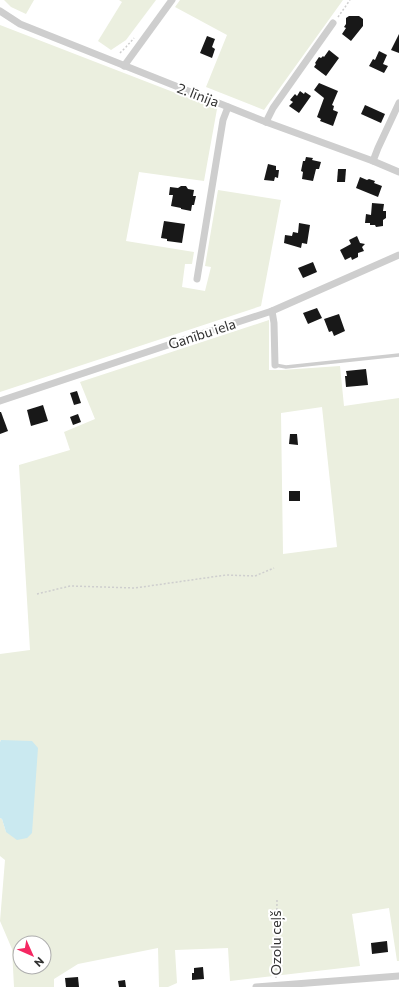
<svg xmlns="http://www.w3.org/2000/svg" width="399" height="987" viewBox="0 0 399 987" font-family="Commissioner,sans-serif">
<rect width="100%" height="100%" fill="#fff"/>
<g fill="#ebefdf" fill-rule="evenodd">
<polygon points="4,0 34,0 26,14 11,7"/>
<polygon points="119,0 156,0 126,40 111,50 98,41 122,2"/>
<polygon points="180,0 343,0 264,110 206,87 227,35 175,7"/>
<polygon points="0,25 217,109 204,181 139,172 126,241 194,252 192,264 185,264 182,287 205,291 211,267 205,266 218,190 281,200 261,306 0,392"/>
<path d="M269 320V370H282L340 366 344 406 399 398V961H397L389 908 352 914 360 966 230 981 228 948 175 950 177 983 168 987H159L158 948 78 964 54 979V987H14L12 949 0 921 5 860 0 856V818L2 819 6 832 1 740 0 742V654L30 650 19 465 70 450 64 432 95 419 80 382ZM322 407 337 547 283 554 281 413ZM20 943H44V967H20Z"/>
</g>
<polygon fill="#cae9f0" points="1,740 32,741 38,748 32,833 27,838 17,840 6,832 2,819 0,818 0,742"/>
<g fill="#181818">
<polygon points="349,16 359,16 363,19 363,26 351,41 342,34 346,28 344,27 346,24 346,18"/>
<polygon points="399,34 399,53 391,50"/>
<polygon points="207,36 215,39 212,47 215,49 212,58 200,53"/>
<polygon points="329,50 339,58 326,76 314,67 316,64 315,63 319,57 321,58 323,56 324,57"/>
<polygon points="379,51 387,55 383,64 388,66 384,73 369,66 373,59 375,60"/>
<polygon points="319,83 338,91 332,105 334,106 333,110 338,112 333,126 320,121 321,119 317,117 324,98 314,90"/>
<polygon points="300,91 304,94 305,92 311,96 299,113 289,106 293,102 290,100 295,94 297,96"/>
<polygon points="365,105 385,114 381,123 361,114"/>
<polygon points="306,157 313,158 312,160 321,162 319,169 316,169 313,181 302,179 303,172 301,171 303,161 305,161"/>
<polygon points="268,164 276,166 276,170 279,170 278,178 275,177 274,181 264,180"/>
<polygon points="338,169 346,169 345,182 337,182"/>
<polygon points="360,177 367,180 369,179 375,181 374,183 382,186 378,197 356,188"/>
<polygon points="181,186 186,186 188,189 194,190 193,196 196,196 194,205 192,205 191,211 181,209 181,208 171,206 173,195 169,195 170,187 178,188"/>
<polygon points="372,203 384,204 383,211 386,211 386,218 383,220 383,226 376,227 375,225 370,225 370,223 365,223 366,214 371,215"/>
<polygon points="164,221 185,224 182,243 167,241 167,239 161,238"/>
<polygon points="299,223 310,225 307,244 302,243 301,248 284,243 285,235 292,236 293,232 298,233"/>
<polygon points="357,236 360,243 365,244 362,247 364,251 358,253 358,257 352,260 351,257 345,260 340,250 351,244 349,240"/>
<polygon points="313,262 317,272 303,278 298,268"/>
<polygon points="317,308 322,318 308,324 303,313"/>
<polygon points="339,314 345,331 334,336 332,331 329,332 324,319"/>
<polygon points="366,369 368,385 346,387 345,376 347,376 346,371"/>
<polygon points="77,391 81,403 74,405 70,393"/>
<polygon points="43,405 48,421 31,426 27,410"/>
<polygon points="0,412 1,412 8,431 0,434"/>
<polygon points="78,414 81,422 73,425 70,417"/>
<polygon points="290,434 297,434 298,445 289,444"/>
<rect x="289" y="491" width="11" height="10"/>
<polygon points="387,941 388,952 372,954 371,943"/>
<polygon points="203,967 204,979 192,980 192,973 194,973 194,968"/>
<polygon points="78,977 79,987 66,987 65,978"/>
<polygon points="125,980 126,987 119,987 118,981"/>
</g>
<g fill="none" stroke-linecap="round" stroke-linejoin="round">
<g stroke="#cecece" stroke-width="1.5" stroke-dasharray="2 2" stroke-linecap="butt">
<polyline points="338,17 350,0"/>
<polyline points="120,53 126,47 134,38"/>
<polyline points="37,594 70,586 135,588 226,575 255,576 274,568"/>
<polyline points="276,978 277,900"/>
</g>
<polyline stroke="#cecece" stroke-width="3.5" points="275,365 286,367 399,355"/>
<g stroke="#cecece" stroke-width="7">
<polyline points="0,11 20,24 266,122 373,161 399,172"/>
<polyline points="124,66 172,0"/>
<polyline points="266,122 273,108 333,23"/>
<polyline points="373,161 378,148 399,103"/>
<polyline points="197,279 223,120 228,107"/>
<polyline points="272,311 274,323 275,365"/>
<polyline points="0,401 198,335 272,311 399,255"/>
<polyline points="256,987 399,976"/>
</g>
</g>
<g text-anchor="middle" stroke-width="4" stroke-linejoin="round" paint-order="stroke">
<g font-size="14" fill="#313131" stroke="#fff">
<text transform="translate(198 95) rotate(21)" y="5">2. līnija</text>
<text transform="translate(202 334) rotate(-18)" y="5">Ganību iela</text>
<text transform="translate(276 943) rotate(-90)" y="5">Ozolu ceļš</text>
</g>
</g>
<g transform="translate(32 955) rotate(135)"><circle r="19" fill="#ffffff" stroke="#adadad"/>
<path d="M0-3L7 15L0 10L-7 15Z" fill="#f52762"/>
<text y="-6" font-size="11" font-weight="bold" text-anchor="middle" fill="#313131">N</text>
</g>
</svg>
